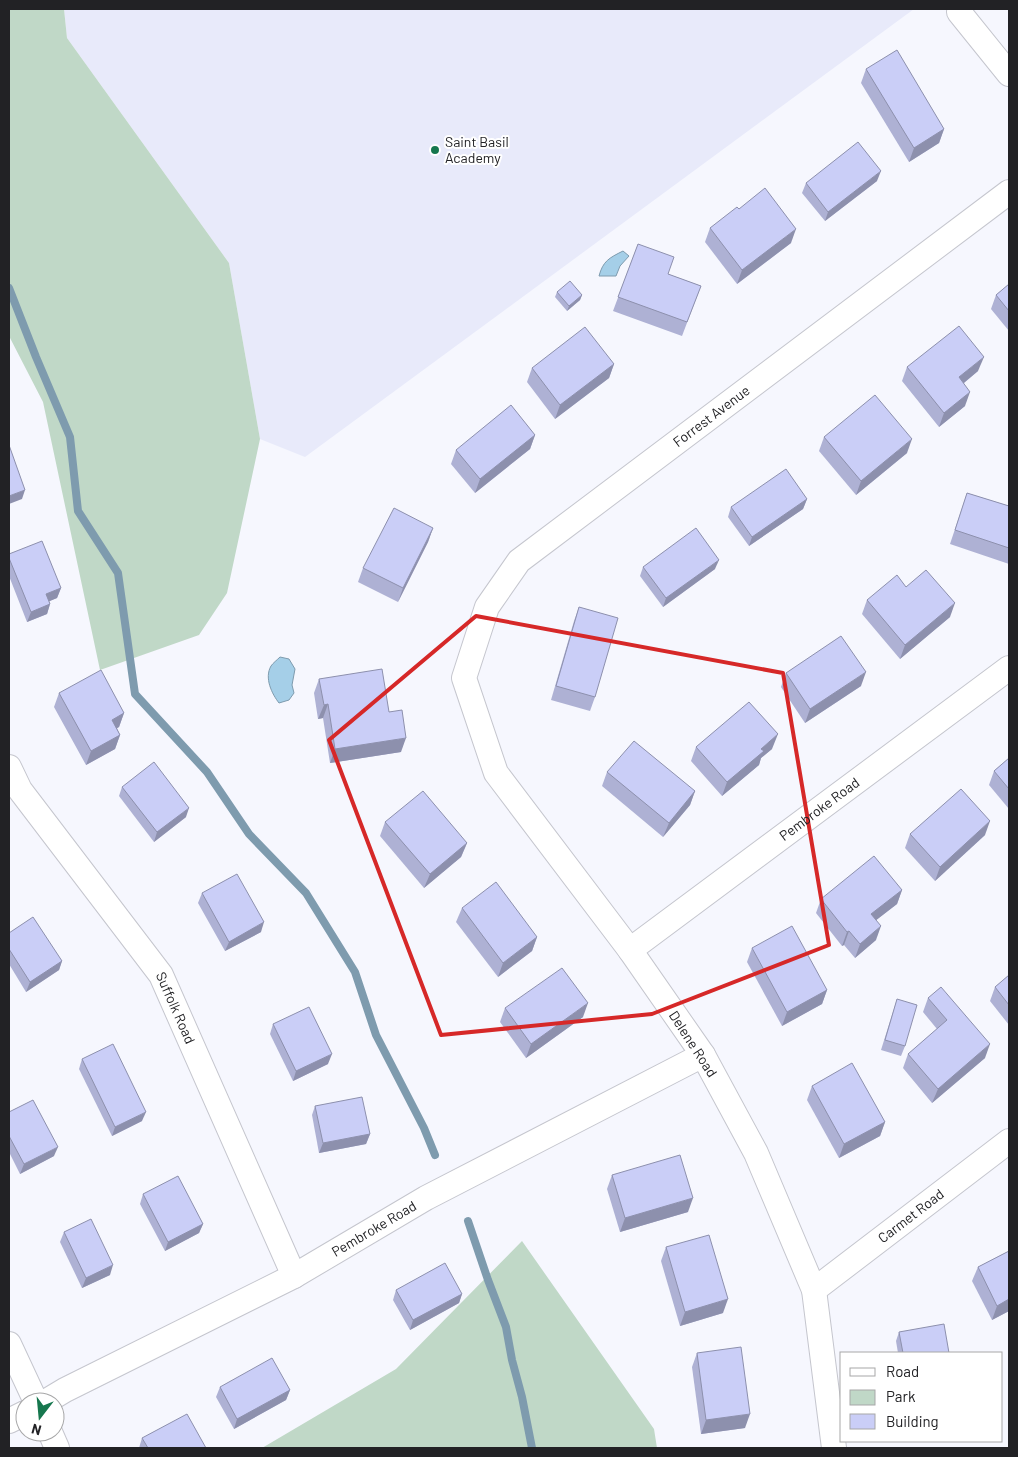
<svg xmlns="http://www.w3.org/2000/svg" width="1018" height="1457" viewBox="0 0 1018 1457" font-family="Barlow,sans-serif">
<rect width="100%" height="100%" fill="#f6f7fe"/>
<polygon fill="#e8eafa" points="64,9 914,9 305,457 260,439 229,263 67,38"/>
<g fill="#c0d8c7">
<polygon points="9,9 64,9 67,38 229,263 260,439 227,593 199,635 100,670 43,402 9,336"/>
<polygon points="522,1241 654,1429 657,1448 262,1448 396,1369"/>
</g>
<g fill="#a5cfe8" stroke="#7e9bae">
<path d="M623 251 629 256 620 266 616 276H599C603 261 609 258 623 251Z"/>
<path d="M280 657 289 659 295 669 292 685 294 693 289 700 279 703C272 694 264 678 271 666 273 663 277 660 280 657Z"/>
</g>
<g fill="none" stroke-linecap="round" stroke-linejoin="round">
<g stroke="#7e9bae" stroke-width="8">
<polyline points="9,288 36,357 70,437 78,511 118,573 135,694 207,772 249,834 306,893 355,972 376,1035 424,1128 435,1155"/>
<polyline points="468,1221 488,1280 506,1327 512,1360 522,1397 532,1448"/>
</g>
<defs>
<g id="minor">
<polyline points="959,12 1009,74"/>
<path id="s1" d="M9 767 20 790 161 975 294 1276"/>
<path id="s2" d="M630 950 1009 668"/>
<path id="s3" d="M814 1290 1009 1141"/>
<polyline points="9,1344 36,1402"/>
<path id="s4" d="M45 1402 65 1390 294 1276 426 1198 703 1055"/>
<polyline points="9,1421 25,1413"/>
<polyline points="50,1432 57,1448"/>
<path id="s5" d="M834 1448 814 1290 756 1153 703 1055 630 950 496 773 464 678 487 607 519 561 1009 192"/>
</g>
</defs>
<use href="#minor" stroke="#c5c6ce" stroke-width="26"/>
<use href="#minor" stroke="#fff" stroke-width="24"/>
</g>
<g fill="#aeb1d4">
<polygon points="866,69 944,129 939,143 909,162 861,83"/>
<polygon points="877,181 825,221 802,193 806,183"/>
<polygon points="739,209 791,243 737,284 705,242 710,228"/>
<polygon points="638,244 668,274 701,286 682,336 613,311"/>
<polygon points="1009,284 1009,331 991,309 996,295"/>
<polygon points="557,292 582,295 580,300 567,311 555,297"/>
<polygon points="614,364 609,378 555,419 527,382 532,368"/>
<polygon points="907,367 978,371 964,383 965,406 939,427 902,381"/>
<polygon points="535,435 530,449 475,493 451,464 456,450"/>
<polygon points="824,437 907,453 856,495 819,451"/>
<polygon points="967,493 1009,506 1009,564 950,544"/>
<polygon points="807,499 803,509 749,546 728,517 731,507"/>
<polygon points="433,528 428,542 398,602 358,582 363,568"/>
<polygon points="9,554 61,588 57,598 49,601 50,604 47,614 27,622 9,576"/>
<polygon points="643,567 715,569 663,607 640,576"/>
<polygon points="906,587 950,617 900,659 862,614 867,600"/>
<polygon points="579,607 595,697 590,711 551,700 574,621"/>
<polygon points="786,673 861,686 805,723 781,687"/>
<polygon points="319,679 389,712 401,752 330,763 323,718 318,719 314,693"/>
<polygon points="59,693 124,713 119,727 117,728 120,735 115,749 86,765 54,707"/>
<polygon points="696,747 772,749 761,758 759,765 722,796 691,761"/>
<polygon points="1009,758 1009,809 989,785 994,771"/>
<polygon points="607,772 695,791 690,805 663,837 602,786"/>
<polygon points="122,787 186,817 154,842 119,796"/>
<polygon points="385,822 467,843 461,857 424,888 380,836"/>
<polygon points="910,834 985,835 935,881 905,848"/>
<polygon points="902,890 897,904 876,920 876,940 855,958 844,945 842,946 816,913 821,899"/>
<polygon points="202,893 261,932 225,951 198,903"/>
<polygon points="462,908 537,937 532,951 498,977 456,922"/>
<polygon points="9,933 62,961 59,970 26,992 9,964"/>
<polygon points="752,948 827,990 822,1004 782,1026 747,962"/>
<polygon points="1009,975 1009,1025 990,1001 995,987"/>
<polygon points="928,998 985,1058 932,1103 903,1068 908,1054 937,1029 923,1012"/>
<polygon points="897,999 905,1046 901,1056 881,1050"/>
<polygon points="505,1008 583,1017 526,1058 500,1022"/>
<polygon points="273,1024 328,1064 293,1081 270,1034"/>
<polygon points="82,1059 142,1121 112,1136 79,1069"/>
<polygon points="812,1086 885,1122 880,1136 839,1158 807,1100"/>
<polygon points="315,1106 370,1134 366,1144 319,1153 312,1115"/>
<polygon points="9,1112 54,1156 20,1174 9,1152"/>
<polygon points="612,1175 688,1212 620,1232 607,1189"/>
<polygon points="143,1194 203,1224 199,1233 165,1251 140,1204"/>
<polygon points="64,1232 110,1275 82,1288 60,1242"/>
<polygon points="666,1247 723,1313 680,1326 661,1261"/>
<polygon points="1009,1251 1009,1311 992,1320 972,1281 978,1267"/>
<polygon points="396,1290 462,1294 459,1303 410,1330 393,1300"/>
<polygon points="899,1332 949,1353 898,1353 896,1341"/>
<polygon points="697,1353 745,1428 701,1434 692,1367"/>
<polygon points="220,1387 290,1390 286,1400 234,1429 216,1397"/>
<polygon points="142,1438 206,1448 139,1448"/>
</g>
<g fill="#8d90ad">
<polygon points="944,129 939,143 909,162 914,148"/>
<polygon points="881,171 877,181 825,221 828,212"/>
<polygon points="796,229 791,243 737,284 742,270"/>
<polygon points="582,295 580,300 567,311 569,306"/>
<polygon points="984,357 978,371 954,391 959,377"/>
<polygon points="614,364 609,378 555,419 560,405"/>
<polygon points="970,392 965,406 939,427 944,413"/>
<polygon points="535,435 530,449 475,493 480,479"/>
<polygon points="912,439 907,453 856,495 861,481"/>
<polygon points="25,490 22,499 9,504 9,496"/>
<polygon points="807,499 803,509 749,546 752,537"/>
<polygon points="433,528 428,542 398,602 403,588"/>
<polygon points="719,560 715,569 663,607 666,598"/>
<polygon points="61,588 57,598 43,604 46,594"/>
<polygon points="955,603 950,617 900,659 905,645"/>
<polygon points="50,604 47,614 27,622 31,612"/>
<polygon points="866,672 861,686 805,723 810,709"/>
<polygon points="328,704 323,718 318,719 324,705"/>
<polygon points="124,713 119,727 107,734 112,720"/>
<polygon points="778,734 772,749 761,758 759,765 722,796 727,782 761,749"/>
<polygon points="120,735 115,749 86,765 91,751"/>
<polygon points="406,738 401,752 330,763 335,749"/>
<polygon points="695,791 690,805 663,837 669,823"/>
<polygon points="189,808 186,817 154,842 157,832"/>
<polygon points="990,821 985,835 935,881 940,867"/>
<polygon points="467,843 461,857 424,888 430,874"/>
<polygon points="902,890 897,904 866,928 871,914"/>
<polygon points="264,922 261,932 225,951 229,942"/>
<polygon points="881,926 876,940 855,958 860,944"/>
<polygon points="849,931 844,945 842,946 847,932"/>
<polygon points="537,937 532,951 498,977 503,963"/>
<polygon points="62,961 59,970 26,992 30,982"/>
<polygon points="827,990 822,1004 782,1026 787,1012"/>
<polygon points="588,1003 583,1017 526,1058 531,1044"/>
<polygon points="990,1044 985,1058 932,1103 938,1089"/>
<polygon points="332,1054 328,1064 293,1081 296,1071"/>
<polygon points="146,1112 142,1121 112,1136 115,1127"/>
<polygon points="885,1122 880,1136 839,1158 844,1144"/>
<polygon points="370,1134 366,1144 319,1153 323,1143"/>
<polygon points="58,1147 54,1156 20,1174 24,1164"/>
<polygon points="693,1198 688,1212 620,1232 625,1218"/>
<polygon points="203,1224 199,1233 165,1251 168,1242"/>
<polygon points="113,1265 110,1275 82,1288 86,1278"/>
<polygon points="462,1294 459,1303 410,1330 413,1320"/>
<polygon points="728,1299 723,1313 680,1326 685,1312"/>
<polygon points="1009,1299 1009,1311 992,1320 997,1306"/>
<polygon points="290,1390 286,1400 234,1429 237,1419"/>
<polygon points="750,1414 745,1428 701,1434 706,1420"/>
</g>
<g fill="#cacef7" stroke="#8d90ad">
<polygon points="897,50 944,129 914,148 866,69"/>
<polygon points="858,142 881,171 828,212 806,183"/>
<polygon points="765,188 796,229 742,270 710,228 737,207 739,209"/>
<polygon points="638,244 674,257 668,274 701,286 687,322 618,297"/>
<polygon points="570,281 582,295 569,306 557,292"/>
<polygon points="1009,284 1009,311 996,295"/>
<polygon points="959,326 984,357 959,377 970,392 944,413 907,367"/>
<polygon points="585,327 614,364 560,405 532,368"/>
<polygon points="875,395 912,439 861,481 824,437"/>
<polygon points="511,405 535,435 480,479 456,450"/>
<polygon points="9,445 25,490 9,496"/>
<polygon points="786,469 807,499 752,537 731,507"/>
<polygon points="967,493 1009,506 1009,548 955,530"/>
<polygon points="394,508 433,528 403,588 363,568"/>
<polygon points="696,528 719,560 666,598 643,567"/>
<polygon points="42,541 61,588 46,594 50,604 31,612 9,558 9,554"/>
<polygon points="926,570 955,603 905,645 867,600 897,575 906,587"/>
<polygon points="579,607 618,618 595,697 556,686"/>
<polygon points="841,636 866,672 810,709 786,673"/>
<polygon points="382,669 389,712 402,710 406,738 335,749 328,704 324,705 319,679"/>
<polygon points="101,670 124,713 112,720 120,735 91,751 59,693"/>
<polygon points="749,702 778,734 761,749 764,751 727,782 696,747"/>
<polygon points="634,741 695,791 669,823 607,772"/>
<polygon points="1009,758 1009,789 994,771"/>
<polygon points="154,762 189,808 157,832 122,787"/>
<polygon points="961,789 990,821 940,867 910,834"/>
<polygon points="423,791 467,843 430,874 385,822"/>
<polygon points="874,856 902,890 871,914 881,926 860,944 849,931 847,932 821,899"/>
<polygon points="237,874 264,922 229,942 202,893"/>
<polygon points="496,882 537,937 503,963 462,908"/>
<polygon points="33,917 62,961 30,982 9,949 9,933"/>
<polygon points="792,926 827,990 787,1012 752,948"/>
<polygon points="562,968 588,1003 531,1044 505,1008"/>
<polygon points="1009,975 1009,1005 995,987"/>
<polygon points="941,987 990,1044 938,1089 908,1054 947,1020 928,998"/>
<polygon points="897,999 917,1005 905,1046 885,1040"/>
<polygon points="309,1007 332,1054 296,1071 273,1024"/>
<polygon points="113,1044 146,1112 115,1127 82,1059"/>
<polygon points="852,1063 885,1122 844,1144 812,1086"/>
<polygon points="362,1097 370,1134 323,1143 315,1106"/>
<polygon points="33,1100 58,1147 24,1164 9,1136 9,1112"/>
<polygon points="680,1155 693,1198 625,1218 612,1175"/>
<polygon points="178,1176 203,1224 168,1242 143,1194"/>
<polygon points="91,1219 113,1265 86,1278 64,1232"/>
<polygon points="709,1235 728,1299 685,1312 666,1247"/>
<polygon points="1009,1251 1009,1299 997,1306 978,1267"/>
<polygon points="445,1263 462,1294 413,1320 396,1290"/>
<polygon points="944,1324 949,1353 903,1353 899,1332"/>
<polygon points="741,1347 750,1414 706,1420 697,1353"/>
<polygon points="272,1358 290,1390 237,1419 220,1387"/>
<polygon points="187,1414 206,1448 148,1448 142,1438"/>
</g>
<path fill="none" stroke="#d62828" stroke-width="4" stroke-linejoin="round" d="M476 616 783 673 829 945 652 1014 441 1035 329 740Z"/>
<circle fill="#16774e" stroke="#fff" stroke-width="2" cx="435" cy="150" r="5"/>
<g text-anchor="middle" stroke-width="4" stroke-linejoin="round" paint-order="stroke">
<g font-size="14" fill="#222225" stroke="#fff" text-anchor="start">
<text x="445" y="147">Saint Basil<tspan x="445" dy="16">Academy</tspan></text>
</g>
<g font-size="14" fill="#222225" stroke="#fff">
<text dy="5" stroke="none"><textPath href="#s5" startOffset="1241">Forrest Avenue</textPath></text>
<text dy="5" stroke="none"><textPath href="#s2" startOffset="236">Pembroke Road</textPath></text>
<text dy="5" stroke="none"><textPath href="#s1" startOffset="294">Suffolk Road</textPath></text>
<text transform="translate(693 1044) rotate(57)" y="5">Delene Road</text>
<text dy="5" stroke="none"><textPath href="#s3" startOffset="122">Carmet Road</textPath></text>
<text dy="5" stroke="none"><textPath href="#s4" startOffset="372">Pembroke Road</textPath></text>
</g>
</g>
<rect width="1018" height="1457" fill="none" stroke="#222225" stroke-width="20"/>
<rect x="840" y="1352" width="162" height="90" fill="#ffffff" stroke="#a7a7a8"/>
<rect x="850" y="1368" width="25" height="8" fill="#ffffff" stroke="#a7a7a8"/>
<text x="886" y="1377" font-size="15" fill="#222225">Road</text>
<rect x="850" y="1390" width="25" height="15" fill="#c0d8c7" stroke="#a7a7a8"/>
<text x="886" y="1402" font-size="15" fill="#222225">Park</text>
<rect x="850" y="1414" width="25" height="15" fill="#cacef7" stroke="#a7a7a8"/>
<text x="886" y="1427" font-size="15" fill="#222225">Building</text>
<g transform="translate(40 1417) rotate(196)"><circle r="24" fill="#ffffff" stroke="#a7a7a8"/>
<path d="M0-4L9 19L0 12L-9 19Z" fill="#16774e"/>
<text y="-8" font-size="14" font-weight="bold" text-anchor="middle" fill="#222225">N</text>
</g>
</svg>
